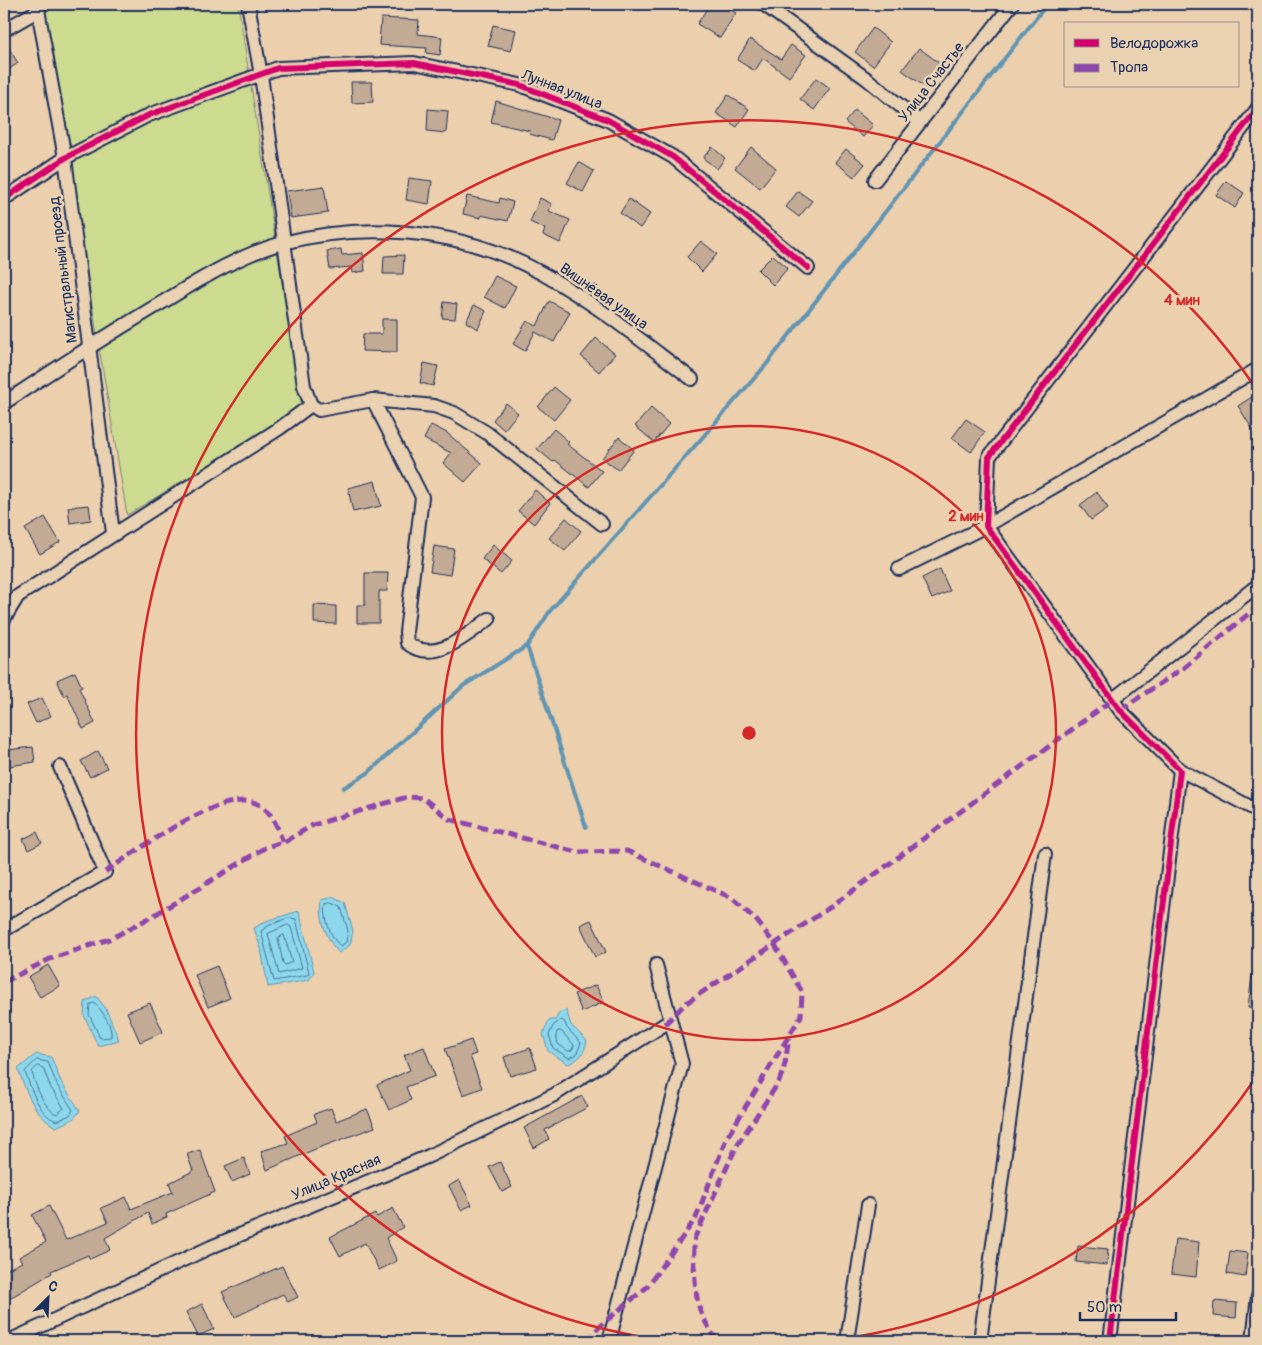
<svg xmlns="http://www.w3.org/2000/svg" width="1262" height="1345" viewBox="0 0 1262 1345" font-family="Pangolin,sans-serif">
<rect width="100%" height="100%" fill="#ecd0ad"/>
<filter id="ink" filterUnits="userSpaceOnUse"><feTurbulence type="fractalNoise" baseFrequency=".02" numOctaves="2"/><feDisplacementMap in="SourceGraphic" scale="10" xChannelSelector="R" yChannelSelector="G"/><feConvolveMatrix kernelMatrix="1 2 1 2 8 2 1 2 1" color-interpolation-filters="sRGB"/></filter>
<g filter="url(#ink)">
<polygon fill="#ccdb8f" stroke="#748576" points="42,4 238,4 302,408 127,515"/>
<g fill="#8cd7ec" stroke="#5f94b3">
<path d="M333 897 345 903 353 931 350 945 339 953C326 939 319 919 322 900Z"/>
<polygon points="299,911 314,972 309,980 268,987 261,949 254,928 266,921"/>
<polygon points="96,996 106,1009 119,1040 98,1046 84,1015 85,1002"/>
<path d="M566 1010 571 1025 587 1041C584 1054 580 1059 568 1064L548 1051 543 1034 549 1020H555L560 1012Z"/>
<path d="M36 1054 51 1057 61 1082 80 1111 73 1119 56 1127C34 1116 26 1091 18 1069Z"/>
</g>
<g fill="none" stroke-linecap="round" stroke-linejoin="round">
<g stroke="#487297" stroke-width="1">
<path d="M332 903 341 907 348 931 346 942 341 946C331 940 323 916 326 904Z"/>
<polygon points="288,918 296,919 309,973 307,975 274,981 261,931 268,926"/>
<polygon points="288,925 291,927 302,968 279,974 268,934"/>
<polygon points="284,935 292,962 285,965 283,963 278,939"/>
<path d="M94 1003C102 1009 113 1027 111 1037L100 1038 89 1014 90 1005Z"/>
<polygon points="561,1020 564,1021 567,1028 581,1043 576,1055 569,1058 553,1048 549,1035 553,1026"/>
<polygon points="558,1031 561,1031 574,1045 572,1050 568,1051 558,1044 556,1035"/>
<path d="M37 1060 48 1062 57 1085 73 1110 70 1115 57 1121C39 1116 31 1088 25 1072Z"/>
<path d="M38 1066 43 1068 51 1088 64 1108 57 1114C44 1110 35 1084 32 1072Z"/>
</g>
<g stroke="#5f94b3" stroke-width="4">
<polyline points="343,788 368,773 463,686 527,646"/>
<polyline points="586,827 527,646 550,611 766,365 1047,4"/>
</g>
</g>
<g fill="#c3aa94" stroke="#1b2f5e">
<polygon points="710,4 722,4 736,13 720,38 697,24"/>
<polygon points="381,18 419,20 418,34 442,37 440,55 426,53 427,48 379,45"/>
<polygon points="493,25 516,30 511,51 488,46"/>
<polygon points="873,28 891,42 873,66 855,52"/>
<polygon points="750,39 781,59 791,45 806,55 789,77 763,58 755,71 737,60"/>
<polygon points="4,41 18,63 4,73"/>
<polygon points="919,48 942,65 925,87 902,70"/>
<polygon points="816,78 830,88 814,110 800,99"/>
<polygon points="351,82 372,82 373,102 352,103"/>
<polygon points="728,95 749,109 737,127 716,113"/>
<polygon points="496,101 558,120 552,140 529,134 530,131 491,122"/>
<polygon points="428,109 448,111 446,133 427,131"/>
<polygon points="855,110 873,125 863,137 845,122"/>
<polygon points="712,147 725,158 717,169 703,158"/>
<polygon points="751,147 776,168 760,188 735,168"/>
<polygon points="846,149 865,164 854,177 835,162"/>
<polygon points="579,162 594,171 583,192 567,183"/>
<polygon points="409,178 432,181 429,204 406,200"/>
<polygon points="1226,181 1244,193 1235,208 1216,195"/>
<polygon points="324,186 328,213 291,218 287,191"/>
<polygon points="798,191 812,201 799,217 786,207"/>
<polygon points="467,196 499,203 500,198 513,202 508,221 481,215 481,218 463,214"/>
<polygon points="540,198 552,204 549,211 570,220 560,243 543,235 545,229 530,222"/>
<polygon points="629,199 650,214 640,228 620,213"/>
<polygon points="701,241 717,254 702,272 687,257"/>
<polygon points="341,249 342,255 363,253 365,271 352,273 351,267 330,269 327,251"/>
<polygon points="404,255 403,274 383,274 384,256"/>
<polygon points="773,255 788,268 773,285 758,270"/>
<polygon points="495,276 516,286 505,308 484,297"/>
<polygon points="549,301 570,312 554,342 535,332 525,351 513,344 527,321 537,326"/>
<polygon points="444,302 457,304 455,319 442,318"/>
<polygon points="474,305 486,311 478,329 466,322"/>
<polygon points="382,319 397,319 397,352 362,351 363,334 382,334"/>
<polygon points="596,338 615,354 599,372 581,356"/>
<polygon points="424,363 438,366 433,386 420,383"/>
<polygon points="554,387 570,400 554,420 538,407"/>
<polygon points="1258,393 1258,438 1238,406"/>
<polygon points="506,403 518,413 504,430 493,420"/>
<polygon points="651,408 669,424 654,442 635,426"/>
<polygon points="966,419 985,432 971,452 952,438"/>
<polygon points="431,425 447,433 482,463 465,482 443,463 451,453 424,439"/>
<polygon points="554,429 569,442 567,444 602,471 589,487 555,460 553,462 537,449"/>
<polygon points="619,437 634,450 618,470 602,458"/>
<polygon points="375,481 381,506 353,512 348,488"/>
<polygon points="535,490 550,503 534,524 518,511"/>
<polygon points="1097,492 1108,508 1091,520 1080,505"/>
<polygon points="89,505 91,520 70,523 68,507"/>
<polygon points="45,517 60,542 40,554 25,529"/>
<polygon points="566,518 581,531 565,551 549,538"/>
<polygon points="493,545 512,561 501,574 482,559"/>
<polygon points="434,546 454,549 450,575 430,572"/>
<polygon points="940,569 950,591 932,599 922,578"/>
<polygon points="365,573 388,573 387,591 379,591 379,623 357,623 357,605 365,605"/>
<polygon points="314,605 336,606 336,624 314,623"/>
<polygon points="75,672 82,687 79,688 95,723 83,729 67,694 64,696 57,680"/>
<polygon points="42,698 51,716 36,723 27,704"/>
<polygon points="33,747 35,762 9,766 7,750"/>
<polygon points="98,751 107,768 90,777 81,761"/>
<polygon points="37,832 42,843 28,850 23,839"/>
<polygon points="591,920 606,952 595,957 580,925"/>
<polygon points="48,965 60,986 40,997 28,977"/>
<polygon points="217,966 230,998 208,1007 195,975"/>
<polygon points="1252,976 1258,977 1258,1009 1248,1007"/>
<polygon points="596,985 604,1002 582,1012 574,994"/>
<polygon points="150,1003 163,1032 140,1042 127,1012"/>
<polygon points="471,1040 476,1054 470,1056 482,1088 463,1095 445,1049"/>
<polygon points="424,1047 435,1076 406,1087 411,1100 389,1110 377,1085 410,1070 404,1055"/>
<polygon points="530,1048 537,1068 510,1076 504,1057"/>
<polygon points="582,1096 588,1107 545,1130 549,1139 534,1148 524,1128"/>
<polygon points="331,1108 336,1121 367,1109 375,1127 313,1150 267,1170 261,1151 288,1143 285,1136 317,1122 314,1114"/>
<polygon points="200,1150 215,1192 166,1214 167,1217 152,1224 148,1213 105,1238 110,1250 90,1259 88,1255 51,1271 52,1273 10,1298 4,1284 4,1271 22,1262 19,1257 46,1242 32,1215 49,1206 66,1240 108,1222 101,1208 126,1197 131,1209 173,1192 169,1183 193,1171 187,1154"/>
<polygon points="244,1158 250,1174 232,1182 225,1166"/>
<polygon points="500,1162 512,1187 502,1192 489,1167"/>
<polygon points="459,1180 472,1205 461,1210 449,1186"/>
<polygon points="393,1208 403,1227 386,1238 397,1261 379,1270 365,1243 340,1256 330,1237 375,1214 377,1217"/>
<polygon points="1175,1239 1199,1242 1196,1277 1171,1274"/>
<polygon points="1078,1246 1108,1249 1107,1265 1076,1262"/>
<polygon points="1230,1251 1248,1253 1245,1277 1227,1274"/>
<polygon points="282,1266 298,1297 288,1302 283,1294 235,1317 222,1292"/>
<polygon points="1214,1301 1237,1303 1236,1318 1213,1316"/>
<polygon points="202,1304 214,1329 198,1336 186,1312"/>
</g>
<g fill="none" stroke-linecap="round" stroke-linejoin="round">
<defs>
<polyline id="service" points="1250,806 1258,800"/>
<g id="minor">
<polyline points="37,4 65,158 113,533"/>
<polyline points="248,4 261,75 304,386 311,405"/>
<polyline points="763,4 867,79 920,122"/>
<polyline points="4,30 39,10"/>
<polyline points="875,180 1012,4"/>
<polyline points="4,199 65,158 149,115 278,68 414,63 520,85 608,120 673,157 808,268"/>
<path d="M373 400 422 497 406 632 407 643C435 665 466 635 489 619"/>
<path d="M4 403C58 367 112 332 168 299 204 277 242 254 283 243 362 222 453 229 526 265 586 295 639 339 692 379"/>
<polyline points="311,405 319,410 373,400 434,406 454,413 487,433 602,524"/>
<polyline points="899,569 986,526 1258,369"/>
<polyline points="4,619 18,596 280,428 311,405"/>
<polyline points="1112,700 1258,585"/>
<polyline points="1180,770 1258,811"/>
<polyline points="4,930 105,872 60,767"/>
<polyline points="9,1341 211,1247 429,1156 554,1095 665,1024"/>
<polyline points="609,1341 682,1064 656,965"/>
<polyline points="847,1341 868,1205"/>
<polyline points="980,1341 1045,854"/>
<polyline points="1110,1341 1180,770 1120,710 986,526 989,457 1258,108"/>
<polyline points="1253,1341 1258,1296"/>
</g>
</defs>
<use href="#service" stroke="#1b2f5e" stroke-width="10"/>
<use href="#minor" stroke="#1b2f5e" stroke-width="16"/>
<use href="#service" stroke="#e9d1b1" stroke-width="6"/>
<use href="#minor" stroke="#e9d1b1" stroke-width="12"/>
<g stroke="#8e44ad" stroke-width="5" stroke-dasharray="10 5" stroke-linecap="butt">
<polyline points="1120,710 1182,669 1258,606"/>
<path d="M105 872C136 852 227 782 262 806 273 814 278 829 283 842"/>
<polyline points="4,982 50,959 112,938 153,916 266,847 286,841 313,825 407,797 423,798 449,819 577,852 627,851 732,898 757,921 775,945 802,992 801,1016 726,1139 696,1218 647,1287 601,1325 587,1341"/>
<polyline points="665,1024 686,1003 832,906 1112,700"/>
<path d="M717 1341C711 1331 704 1321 700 1310 695 1298 692 1250 695 1237L737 1145 779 1082 785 1064 789 1038"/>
</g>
<defs>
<g id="cycleway">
<polyline points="4,199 65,158 149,115 278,68 414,63 520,85 608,120 673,157 808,268"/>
<polyline points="1110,1341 1180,770 1120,710 986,526 989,457 1258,108"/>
</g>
</defs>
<use href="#cycleway" stroke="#e9d1b1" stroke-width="9"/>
<use href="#cycleway" stroke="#d6006c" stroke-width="6"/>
</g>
</g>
<g fill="none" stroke="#d62828" stroke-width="2.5">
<circle cx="749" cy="733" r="307"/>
<path d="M1257 1076A613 613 0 0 1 829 1341M669 1341A613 613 0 1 1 1257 390"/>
</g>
<g text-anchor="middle" stroke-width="5" stroke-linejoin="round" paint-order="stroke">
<g font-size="15" fill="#1b2f5e" stroke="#e9d1b1">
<text transform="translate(931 82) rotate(-52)" y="5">Улица Счастье</text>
<text transform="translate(562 89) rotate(21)" y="5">Лунная улица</text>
<text transform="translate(63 270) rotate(-97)" y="5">Магистральный проезд</text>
<text transform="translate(604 296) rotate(35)" y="5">Вишнёвая улица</text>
<text transform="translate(336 1177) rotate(-23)" y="5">Улица Красная</text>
</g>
</g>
<circle cx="749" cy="733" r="8" fill="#d62828" stroke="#e9d1b1" stroke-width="2.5"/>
<g font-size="15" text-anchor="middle" font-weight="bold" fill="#d62828" stroke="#e9d1b1" stroke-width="5" stroke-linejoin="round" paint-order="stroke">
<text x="1182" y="305">4 мин</text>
<text x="966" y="521">2 мин</text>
</g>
<rect width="1262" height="1345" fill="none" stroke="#e9d1b1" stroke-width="20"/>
<rect x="10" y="10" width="1242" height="1325" fill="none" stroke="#1b2f5e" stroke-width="2" filter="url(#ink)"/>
<rect x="1064" y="22" width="175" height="65" fill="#e9d1b1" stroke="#979090"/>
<rect x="1074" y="39" width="25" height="8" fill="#d6006c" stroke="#979090"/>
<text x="1110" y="48" font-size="15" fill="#1b2f5e">Велодорожка</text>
<rect x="1074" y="64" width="25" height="8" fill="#8e44ad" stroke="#979090"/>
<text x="1110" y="72" font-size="15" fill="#1b2f5e">Тропа</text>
<g transform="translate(48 1298) rotate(24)" stroke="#e9d1b1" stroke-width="4" paint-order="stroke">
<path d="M0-4L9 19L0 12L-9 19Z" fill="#1b2f5e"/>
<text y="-8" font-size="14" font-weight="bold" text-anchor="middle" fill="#1b2f5e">С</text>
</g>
<path d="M1080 1312v8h96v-8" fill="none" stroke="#1b2f5e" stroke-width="2.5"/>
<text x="1087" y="1312" font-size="15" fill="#1b2f5e" stroke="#e9d1b1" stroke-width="4" paint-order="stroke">50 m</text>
</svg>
